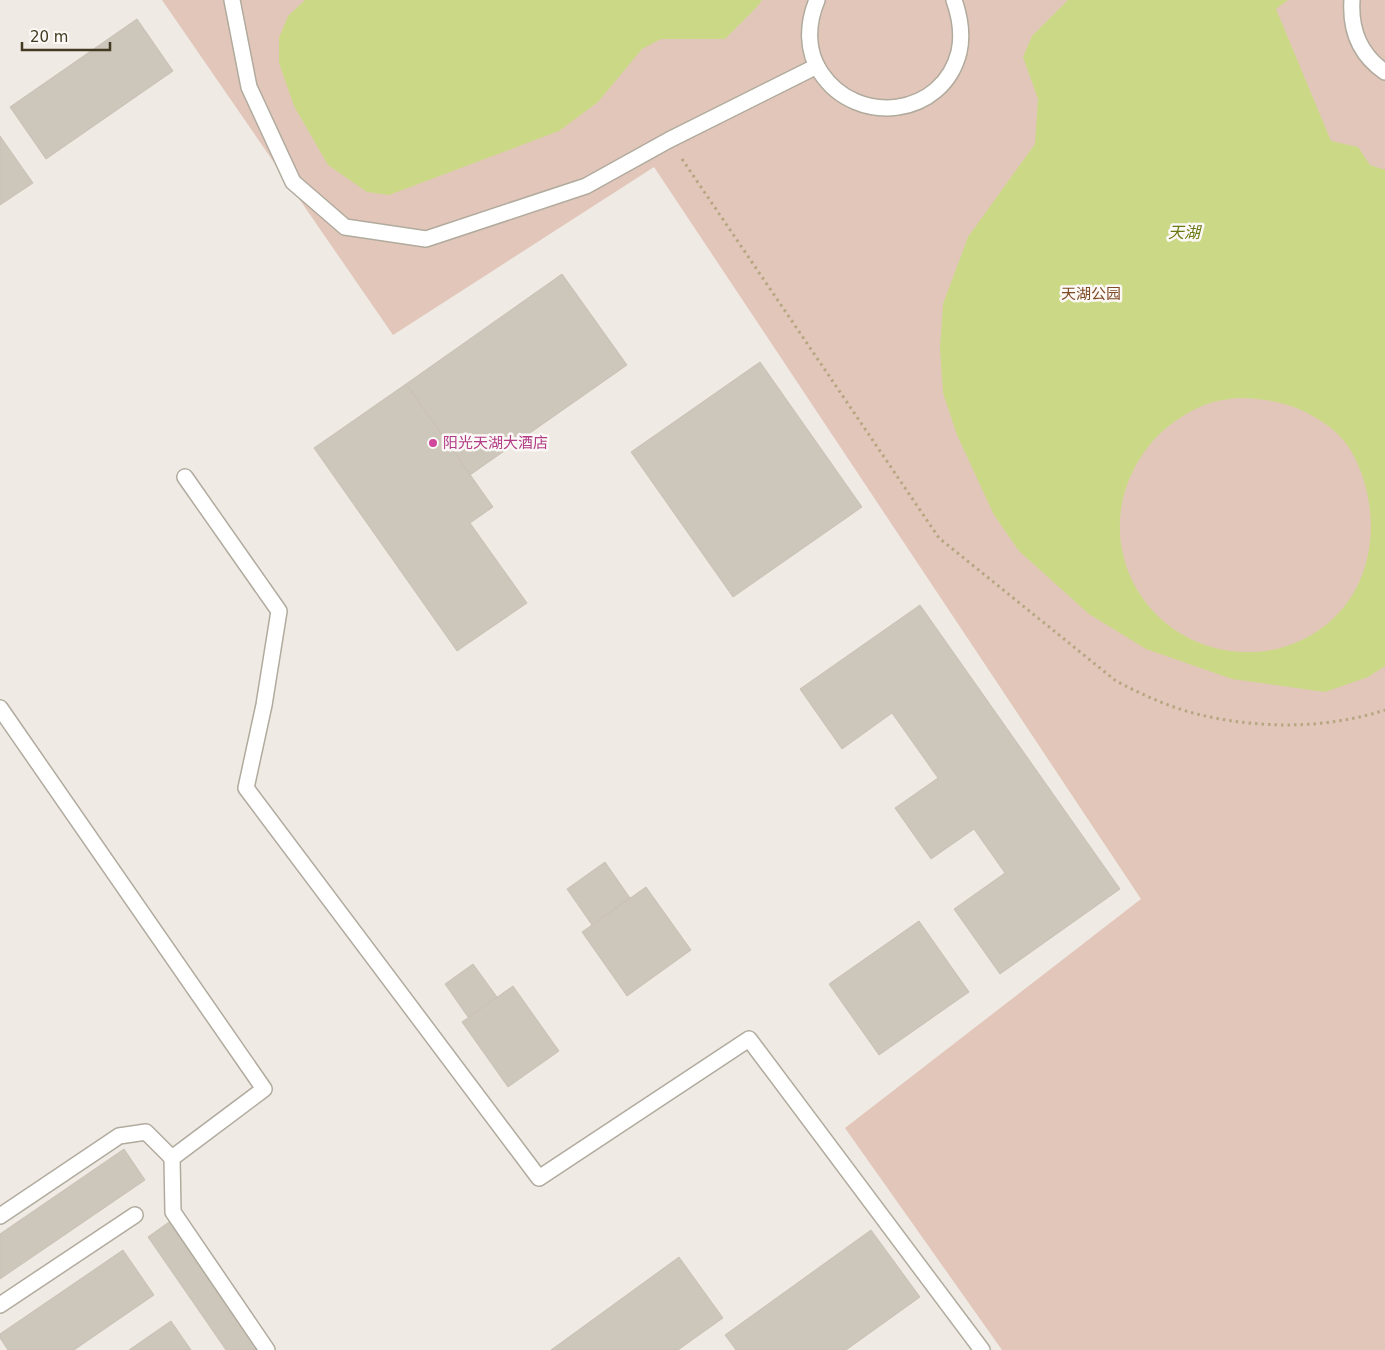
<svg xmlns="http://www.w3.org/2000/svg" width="1385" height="1350" viewBox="0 0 1385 1350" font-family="'DejaVu Sans','Noto Sans SC',sans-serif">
<rect width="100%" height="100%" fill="#efeae4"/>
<polygon fill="#e2c6ba" points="162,0 1385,0 1385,1350 1002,1350 845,1128 1141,899 654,167 393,335"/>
<g fill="#cbd986" fill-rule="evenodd">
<polygon points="305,0 762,0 757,7 725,39 661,39 642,49 598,102 559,131 389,195 367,192 328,165 294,106 279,63 279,38 288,16"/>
<path d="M1068 0H1288L1276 9 1331 141 1358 147 1370 165 1385 170V666L1368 677 1325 692 1232 679 1146 649 1089 614 1019 551 994 515 957 435 943 393 940 349 943 304 968 237 1035 144 1038 99 1023 57 1032 36ZM1237 398C1269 398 1297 404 1324 423 1334 429 1343 439 1350 449 1385 509 1378 595 1313 634 1296 644 1276 651 1256 652 1145 657 1079 536 1148 447 1164 426 1188 410 1213 402 1221 400 1229 399 1237 398Z"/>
</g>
<g fill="#cdc6bb" stroke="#c9c1b5">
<polygon points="137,19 173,71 46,159 10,107"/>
<polygon points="0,136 33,183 0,205"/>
<polygon points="562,274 627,365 470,475 406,384"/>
<polygon points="760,362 862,507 733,597 631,452"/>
<polygon points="406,384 493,507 470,523 527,603 457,651 314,448"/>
<polygon points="920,605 1120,889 1000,974 954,909 1005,873 974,829 931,859 895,808 938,778 892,713 842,749 800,689"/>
<polygon points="605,862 630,898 592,925 567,889"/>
<polygon points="646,887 691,950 627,996 582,932"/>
<polygon points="919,921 969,992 879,1055 829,984"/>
<polygon points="473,964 497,997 468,1017 445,984"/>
<polygon points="513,986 559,1051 508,1087 462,1022"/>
<polygon points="124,1149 145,1180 0,1279 0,1234"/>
<polygon points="169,1222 257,1350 226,1350 148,1237"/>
<polygon points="871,1230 920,1297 846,1350 736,1350 725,1335"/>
<polygon points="123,1250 154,1295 74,1350 8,1350 0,1338 0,1334"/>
<polygon points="679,1257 723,1318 678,1350 551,1350"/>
<polygon points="171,1321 191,1350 129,1350"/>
</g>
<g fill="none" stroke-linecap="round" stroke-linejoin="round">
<defs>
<g id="lane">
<polyline points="232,0 249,87 293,182 345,227 426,239 586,186 669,140 817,66"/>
<path d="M817 0C807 24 806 51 821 73 857 127 943 117 959 52 963 34 960 17 954 0"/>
<path d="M1352 0C1350 30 1360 55 1385 72"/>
<polyline points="185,477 279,611 264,705 246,788 539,1178 749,1039 982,1350"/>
<polyline points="0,708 264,1089 172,1158 173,1212 267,1350"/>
<polyline points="0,1216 119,1136 146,1132 172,1158"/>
</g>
<polyline id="street" points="0,1305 135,1215"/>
</defs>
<use href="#lane" stroke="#b1ab9e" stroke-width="18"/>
<use href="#street" stroke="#b1ab9e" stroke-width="18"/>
<path stroke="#b6a681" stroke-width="3" stroke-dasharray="2.5 4" stroke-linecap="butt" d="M682 159 939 538 1116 681C1143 695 1171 708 1201 715 1261 729 1326 729 1385 710"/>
<use href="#lane" stroke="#fff" stroke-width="15"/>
<use href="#street" stroke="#fff" stroke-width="15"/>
</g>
<circle fill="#d1479c" stroke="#fbf8f5" stroke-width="2" cx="433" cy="443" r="5"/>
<g text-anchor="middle" stroke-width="5" stroke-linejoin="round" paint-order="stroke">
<g font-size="15" fill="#7f4a26" stroke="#fbf8f5">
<text x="1091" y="299">天湖公园</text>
</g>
<g font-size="15" fill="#b23c85" stroke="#fbf8f5" text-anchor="start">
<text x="443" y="448">阳光天湖大酒店</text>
</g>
<g font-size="16" font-style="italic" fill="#677a13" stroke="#fbf8f5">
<text x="1184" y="238">天湖</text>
</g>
</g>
<path d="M22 42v8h88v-8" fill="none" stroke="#433a21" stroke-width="2.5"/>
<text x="30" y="42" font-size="15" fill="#433a21" stroke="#fbf8f5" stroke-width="4" paint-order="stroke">20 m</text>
</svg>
